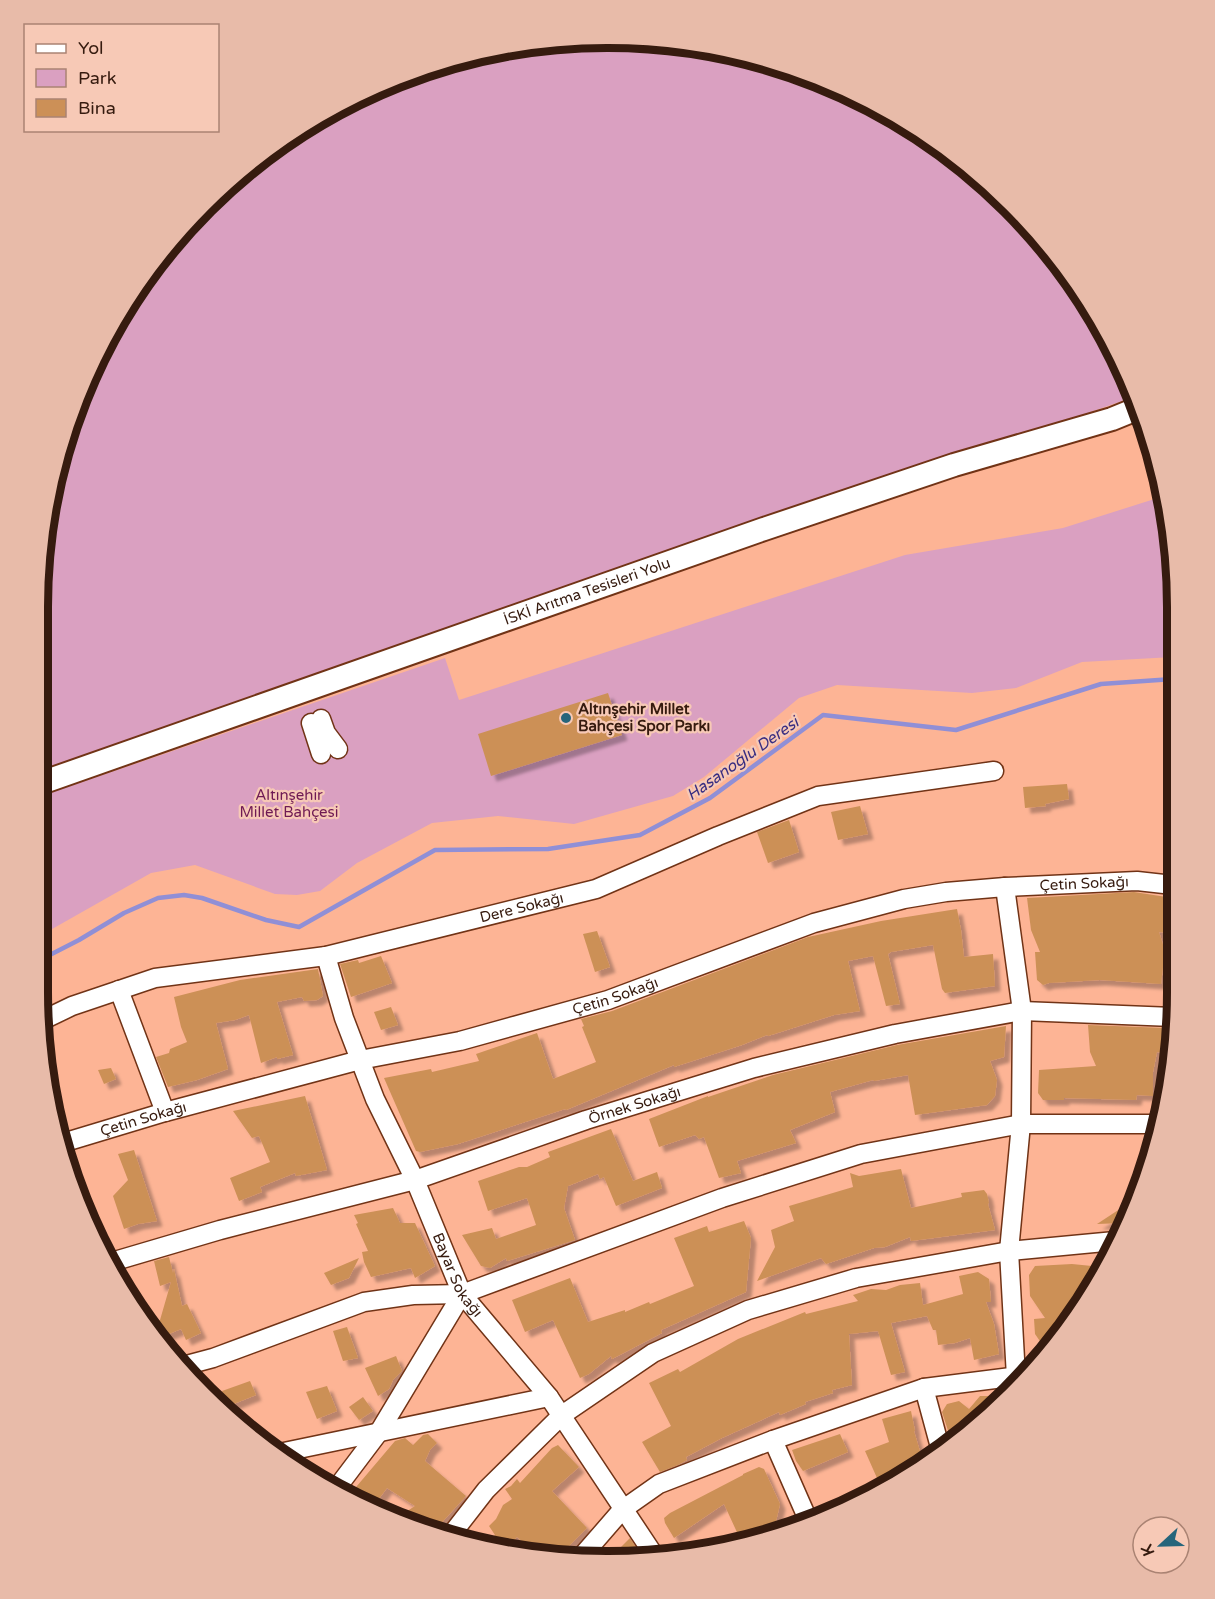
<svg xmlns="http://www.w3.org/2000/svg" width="1215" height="1599" viewBox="0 0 1215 1599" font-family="'Varela Round',sans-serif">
<defs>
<filter id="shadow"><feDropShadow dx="5.5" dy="5.5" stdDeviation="1.5" flood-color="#0004"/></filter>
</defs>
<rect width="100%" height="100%" fill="#fdb495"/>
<g fill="#daa0c1">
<polygon points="607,38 718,48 825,81 924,133 1010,204 1081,291 1133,395 1122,401 1085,414 978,445 701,543 367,655 38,771 39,571 57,460 96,355 155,261 291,134 389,81 496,49"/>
<polygon points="1164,496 1173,533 1173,657 1082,662 1016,688 972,693 837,685 799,698 704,777 673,796 574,824 498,816 432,823 357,863 320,891 297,895 275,894 195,865 151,873 38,937 38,797 445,658 459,700 905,555 1063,528"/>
</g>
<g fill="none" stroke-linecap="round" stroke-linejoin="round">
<polyline stroke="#908fd6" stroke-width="4.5" points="38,961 79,940 124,913 158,898 184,895 202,898 266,920 299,927 435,850 548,849 640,835 710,798 823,715 956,730 1101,684 1173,679"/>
</g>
<g fill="#cc9057" filter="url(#shadow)">
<polygon points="608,693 622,735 491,776 478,734"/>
<polygon points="1067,784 1069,799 1045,804 1046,806 1025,808 1023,787"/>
<polygon points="860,806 868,834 838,840 831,812"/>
<polygon points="789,820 799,852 768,863 757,832"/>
<polygon points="1134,892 1173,898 1173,933 1159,932 1165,951 1161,984 1100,980 1049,983 1043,985 1037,980 1035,952 1040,952 1031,930 1027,898"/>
<polygon points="957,909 961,930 964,957 993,954 995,986 945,993 942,989 933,945 891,952 888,954 900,1004 886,1006 873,956 848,961 860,1011 834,1015 768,1036 767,1035 742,1045 674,1067 674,1065 566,1110 565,1109 458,1144 420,1152 416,1151 384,1078 431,1069 432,1072 479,1061 476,1054 537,1033 553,1079 596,1062 582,1027 584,1026 581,1019 612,1011 808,937 881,921"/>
<polygon points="597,931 610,967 595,972 583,934"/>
<polygon points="381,956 392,983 351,997 340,964 358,960 359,963"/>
<polygon points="318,969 323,996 317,1000 304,1001 302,997 277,1002 293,1055 277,1059 277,1057 261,1063 249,1015 235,1020 216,1023 228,1069 197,1080 168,1087 156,1057 169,1053 170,1049 187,1042 181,1027 174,997 240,980"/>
<polygon points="391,1007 398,1025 381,1030 374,1012"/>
<polygon points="1088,1025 1167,1028 1165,1053 1157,1052 1153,1072 1153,1096 1137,1095 1136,1100 1064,1098 1064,1100 1043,1100 1038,1093 1039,1070 1096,1066 1090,1052"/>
<polygon points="1006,1026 1004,1057 990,1061 997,1080 995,1096 987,1105 915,1115 908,1075 874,1081 873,1080 830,1092 835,1112 790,1130 796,1143 737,1161 741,1173 719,1178 704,1137 699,1139 695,1135 659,1147 649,1119 708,1096 708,1097 773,1075 897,1045"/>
<polygon points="111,1068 116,1079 104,1084 98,1070"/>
<polygon points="305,1096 327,1170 296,1176 295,1173 260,1187 262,1192 239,1201 230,1178 270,1162 259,1136 252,1138 233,1111"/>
<polygon points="611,1129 633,1181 657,1172 662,1188 616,1206 604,1177 600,1179 598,1174 568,1186 564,1208 575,1240 507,1261 506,1258 490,1268 481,1266 462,1235 492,1228 496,1239 536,1225 527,1198 488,1211 478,1181 519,1167 527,1167 550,1157 548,1152"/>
<polygon points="134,1150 157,1221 138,1224 124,1229 113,1196 128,1180 118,1154"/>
<polygon points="901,1169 911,1208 962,1197 961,1193 984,1190 987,1194 989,1203 988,1204 995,1230 911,1241 910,1237 885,1247 874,1248 826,1264 821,1258 757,1281 775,1247 771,1230 794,1221 789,1206 853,1187 850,1173 859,1176"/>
<polygon points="1135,1199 1124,1223 1097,1224"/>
<polygon points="393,1208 400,1223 415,1223 435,1266 415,1278 411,1268 371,1277 364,1262 362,1252 368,1251 356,1224 358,1223 354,1215"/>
<polygon points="744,1221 751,1238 746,1292 661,1330 662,1333 612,1359 611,1356 589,1374 580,1378 553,1320 525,1332 512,1300 570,1278 588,1322 625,1310 625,1312 649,1302 650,1304 694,1286 674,1238 707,1226 709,1232"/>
<polygon points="169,1257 173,1273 174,1269 182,1306 187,1304 201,1333 186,1340 181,1329 164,1336 156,1322 160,1320 171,1282 160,1286 154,1261"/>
<polygon points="359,1258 349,1278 331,1285 324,1273"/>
<polygon points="1072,1264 1102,1267 1082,1308 1050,1347 1044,1347 1035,1334 1034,1319 1045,1318 1030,1296 1029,1275 1035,1266"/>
<polygon points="978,1272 989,1279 991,1302 986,1302 994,1324 999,1354 974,1360 970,1338 955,1343 938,1345 936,1330 933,1330 927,1316 891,1323 905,1372 891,1375 878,1331 849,1334 852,1385 832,1390 833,1393 805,1402 806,1404 780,1415 779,1412 722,1438 686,1457 687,1460 678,1465 660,1472 642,1442 671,1426 649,1383 678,1369 680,1372 738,1339 805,1312 806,1314 858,1301 853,1295 871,1289 886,1290 900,1285 920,1283 923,1305 963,1294 959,1276"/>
<polygon points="347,1327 358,1358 343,1361 333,1331"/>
<polygon points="396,1356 402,1371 393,1380 389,1389 378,1396 365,1368"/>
<polygon points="250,1381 256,1395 226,1407 222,1391"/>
<polygon points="327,1386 337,1411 317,1419 306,1392"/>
<polygon points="980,1396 992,1396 1002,1402 952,1443 942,1412 947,1404 959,1401 969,1409"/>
<polygon points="363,1397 373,1411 359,1420 349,1407"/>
<polygon points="911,1411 915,1431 914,1431 924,1465 881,1487 865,1451 889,1442 882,1419"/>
<polygon points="428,1434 437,1443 430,1450 425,1461 466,1496 435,1530 398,1517 415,1506 387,1488 372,1508 351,1493 395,1441 405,1438 413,1445 423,1435"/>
<polygon points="840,1434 848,1452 803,1471 796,1461 792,1450"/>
<polygon points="558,1445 579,1467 552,1491 587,1528 560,1555 536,1553 517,1537 504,1551 485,1547 495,1535 489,1526 496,1519 503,1505 512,1499 505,1489 511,1486 517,1479 520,1483 552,1448"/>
<polygon points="759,1467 764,1469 780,1504 773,1535 741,1541 724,1504 674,1538 665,1523 664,1518 670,1513 743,1475 743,1474"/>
<polygon points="630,1538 644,1560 610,1558"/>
</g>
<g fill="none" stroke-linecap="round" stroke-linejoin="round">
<defs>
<g id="minor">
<polyline points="321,719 326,733 338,749"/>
<polyline points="311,723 321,754"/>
<polyline points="1005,887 1022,1011 1021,1124 1009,1251 1016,1377 1018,1385"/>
<path id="s1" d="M326 956 344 1018 375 1099 415 1180 462 1294 549 1397 656 1558"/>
<polyline points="119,990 165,1112"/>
<path id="s2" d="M41 1021 72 1006 155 978 326 956 596 889 718 836 818 796 994 771"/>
<path id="s3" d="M59 1144 165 1112 360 1060 460 1041 608 1000 814 923 904 899 946 892 1005 887 1137 881 1173 885"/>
<path id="s4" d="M108 1263 220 1230 415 1180 586 1120 754 1068 895 1034 1022 1011 1173 1017"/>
<polyline points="183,1366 213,1358 364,1302 413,1295 462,1294 722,1198 861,1154 1021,1124 1159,1124"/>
<polyline points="924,1388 941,1451"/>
<polyline points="773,1440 809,1522"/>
<polyline points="284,1452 549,1397"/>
<polyline points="336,1489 379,1432 462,1294"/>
<polyline points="451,1535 486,1490 562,1415 653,1353 748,1310 856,1278 1009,1251 1115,1241"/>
<polyline points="582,1556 622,1510 659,1484 773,1440 924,1388 1027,1375"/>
</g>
<g id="major">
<path id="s5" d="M38 784 764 529 954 465 1112 419 1139 408"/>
</g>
</defs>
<use href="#minor" stroke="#713316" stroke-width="21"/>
<use href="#major" stroke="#713316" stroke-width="26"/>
<use href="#minor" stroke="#fff" stroke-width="18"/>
<use href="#major" stroke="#fff" stroke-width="22"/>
</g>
<circle fill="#26657b" stroke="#f7c9b6" stroke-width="2" cx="566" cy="718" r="6"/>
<g text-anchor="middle" stroke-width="4.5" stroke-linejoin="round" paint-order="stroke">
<g font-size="15" fill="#361b0f" stroke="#f7c9b6">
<text dy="5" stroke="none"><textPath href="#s5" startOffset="582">İSKİ Arıtma Tesisleri Yolu</textPath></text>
<text dy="5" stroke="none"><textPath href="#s3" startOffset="1062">Çetin Sokağı</textPath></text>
<text dy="5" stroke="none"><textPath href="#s2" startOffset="496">Dere Sokağı</textPath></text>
<text dy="5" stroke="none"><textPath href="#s3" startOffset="576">Çetin Sokağı</textPath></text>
<text dy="5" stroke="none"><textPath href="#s4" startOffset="550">Örnek Sokağı</textPath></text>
<text dy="5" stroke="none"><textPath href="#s3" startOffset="88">Çetin Sokağı</textPath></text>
<text dy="5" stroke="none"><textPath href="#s1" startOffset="346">Bayar Sokağı</textPath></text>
</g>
<g font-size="15" font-weight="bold" fill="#361b0f" stroke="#f7c9b6" text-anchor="start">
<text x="578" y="714">Altınşehir Millet<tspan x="578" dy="17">Bahçesi Spor Parkı</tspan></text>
</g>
<g font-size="15" fill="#6f1a54" stroke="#f7c9b6">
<text x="289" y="800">Altınşehir<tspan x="289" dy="17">Millet Bahçesi</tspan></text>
</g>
<g font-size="16" font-style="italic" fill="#392e81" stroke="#f7c9b6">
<text transform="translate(742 758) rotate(-35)" y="6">Hasanoğlu Deresi</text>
</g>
</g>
<path d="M0 0H1215V1599H0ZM607 48H608A559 559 0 0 1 1167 607V992A559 559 0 0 1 608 1551H607A559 559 0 0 1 48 992V607A559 559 0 0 1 607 48Z" fill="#e8bba9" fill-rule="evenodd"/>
<path fill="none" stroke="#361b0f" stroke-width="8" d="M607 48H608A559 559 0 0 1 1167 607V992A559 559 0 0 1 608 1551H607A559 559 0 0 1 48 992V607A559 559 0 0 1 607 48Z"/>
<rect x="24" y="24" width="195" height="108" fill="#f7c9b6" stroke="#aa8373" stroke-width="1.5"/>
<rect x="36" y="44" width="30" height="9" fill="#ffffff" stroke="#aa8373" stroke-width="1.5"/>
<text x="78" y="54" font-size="18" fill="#361b0f">Yol</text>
<rect x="36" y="69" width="30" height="18" fill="#daa0c1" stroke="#aa8373" stroke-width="1.5"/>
<text x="78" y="84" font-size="18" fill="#361b0f">Park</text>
<rect x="36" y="99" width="30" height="18" fill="#cc9057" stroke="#aa8373" stroke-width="1.5"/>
<text x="78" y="114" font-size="18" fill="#361b0f">Bina</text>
<g transform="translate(1161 1545) rotate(248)"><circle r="28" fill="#f7c9b6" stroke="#aa8373" stroke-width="1.5"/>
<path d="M0-4.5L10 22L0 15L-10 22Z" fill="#26657b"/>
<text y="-9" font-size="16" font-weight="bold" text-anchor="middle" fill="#361b0f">K</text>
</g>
</svg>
